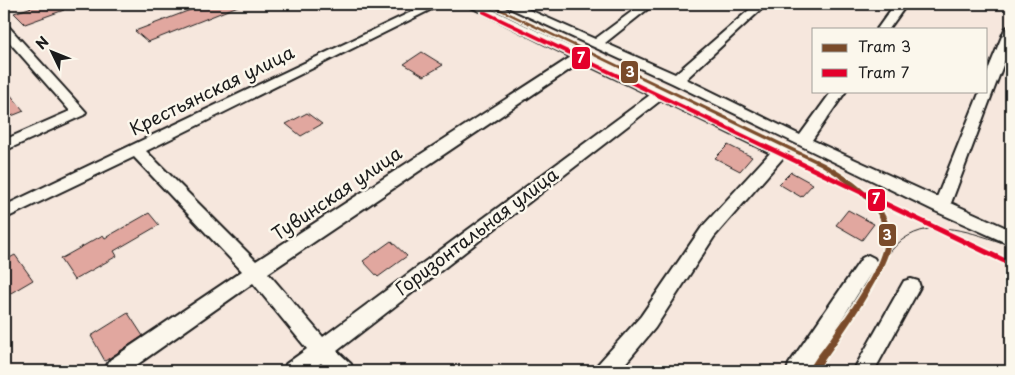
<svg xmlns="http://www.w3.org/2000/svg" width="1015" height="375" viewBox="0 0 1015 375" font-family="'Playpen Sans',sans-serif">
<rect width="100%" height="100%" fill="#f6e7dd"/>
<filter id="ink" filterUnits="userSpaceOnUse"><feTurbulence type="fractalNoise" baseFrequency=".02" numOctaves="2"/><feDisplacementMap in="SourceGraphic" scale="10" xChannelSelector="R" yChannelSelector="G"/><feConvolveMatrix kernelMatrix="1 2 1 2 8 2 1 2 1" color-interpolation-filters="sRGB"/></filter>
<g filter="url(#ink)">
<g fill="#e1a79f" stroke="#1c1c1c">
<polygon points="41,4 62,4 64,10 25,24 14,13"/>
<polygon points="206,4 243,4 148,42 135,31"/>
<polygon points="422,52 443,65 424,76 404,64"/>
<polygon points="4,87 24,111 4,119"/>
<polygon points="307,113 322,124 301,136 286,124"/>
<polygon points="728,145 752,157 740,171 715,158"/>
<polygon points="791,172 813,184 801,197 779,184"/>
<polygon points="848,210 874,224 862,240 836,225"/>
<polygon points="149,213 159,225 114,251 117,256 74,280 60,259 103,235 105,238"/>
<polygon points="391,241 407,256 378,277 363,261"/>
<polygon points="15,255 33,280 4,297 4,261"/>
<polygon points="128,313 143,336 105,361 91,336"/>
</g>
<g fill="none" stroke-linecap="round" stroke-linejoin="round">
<defs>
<g id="minor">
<path d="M428 4H442L146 151 256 261 571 57 465 4H480L785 148 788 152 714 237 655 328 619 371H595L598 364 641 316 702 227 770 153 661 100 337 351 351 364 353 371H328L321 363 310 371H284L286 364 307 349 253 283 128 371H108L106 367 110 360 242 271 134 157 4 219V206ZM581 62 650 95 323 337 268 273Z"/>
<polygon points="501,4 516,4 595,39 642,4 654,4 605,43 675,74 756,4 767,4 686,79 800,135 832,91 846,91 812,140 937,197 980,91 986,91 986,75 1005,29 1011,25 1011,44 951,203 1011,230 1011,245 935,211 672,83"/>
<polygon points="895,4 907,4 889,29 877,29"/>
<polygon points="4,25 8,26 86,112 84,115 4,151 4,140 70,111 4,36"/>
<polygon points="868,255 874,258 877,263 874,268 809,371 787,371 789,364 862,258"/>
<polygon points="911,279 918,281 920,287 874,371 853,371 904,281"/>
</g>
</defs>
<use href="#minor" stroke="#1c1c1c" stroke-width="4"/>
<use href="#minor" fill="#fbf7ec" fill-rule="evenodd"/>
<path stroke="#1c1c1c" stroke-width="1" d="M882 263C888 255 894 246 902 240 934 217 973 233 1006 244"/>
<defs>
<path id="tram-1" d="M486 4H491L824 163C849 177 883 199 890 228 892 236 891 243 889 251 886 262 880 272 875 282 858 313 837 342 817 371H808C814 359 824 348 832 336 848 314 882 267 884 240 887 207 844 180 820 165Z"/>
<polygon id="tram-2" points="482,11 486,11 1009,260 1011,262 1009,264 1007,265 1005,264 482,13"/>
</defs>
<use href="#tram-1" stroke="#fbf7ec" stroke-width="4"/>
<use href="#tram-2" stroke="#fbf7ec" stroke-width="4"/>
<use href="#tram-1" fill="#7a4b2a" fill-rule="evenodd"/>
<use href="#tram-2" fill="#e4002b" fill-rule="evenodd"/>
</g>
</g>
<g text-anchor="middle" stroke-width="5" stroke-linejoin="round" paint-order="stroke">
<g font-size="18" fill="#1c1c1c" stroke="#fbf7ec">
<text transform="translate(212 91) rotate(-26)" y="6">Крестьянская улица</text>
<text transform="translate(337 194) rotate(-34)" y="6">Тувинская улица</text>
<text transform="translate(477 232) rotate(-37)" y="6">Горизонтальная улица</text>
</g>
</g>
<g stroke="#fbf7ec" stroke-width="2">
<rect x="571" y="46" width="20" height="24" rx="5" fill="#e4002b"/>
<rect x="620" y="60" width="19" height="24" rx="5" fill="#7a4b2a"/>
<rect x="867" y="188" width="19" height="24" rx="5" fill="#e4002b"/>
<rect x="878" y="223" width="19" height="24" rx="5" fill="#7a4b2a"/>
</g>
<g font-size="14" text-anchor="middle" font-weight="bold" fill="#fff">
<text x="581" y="63">7</text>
<text x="630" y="77">3</text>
<text x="876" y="204">7</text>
<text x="887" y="240">3</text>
</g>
<rect width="1015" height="375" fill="none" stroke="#fbf7ec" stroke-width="20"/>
<rect x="10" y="10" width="995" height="355" fill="none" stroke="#1c1c1c" stroke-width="2" filter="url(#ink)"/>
<rect x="812" y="28" width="175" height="65" fill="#fbf7ec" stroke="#a29f99"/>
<rect x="822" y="44" width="25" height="8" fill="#7a4b2a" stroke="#a29f99"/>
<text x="858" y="52" font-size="15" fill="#1c1c1c">Tram 3</text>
<rect x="822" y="69" width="25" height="8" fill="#e4002b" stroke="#a29f99"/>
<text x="858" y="78" font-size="15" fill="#1c1c1c">Tram 7</text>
<g transform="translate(52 52) rotate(313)" stroke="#fbf7ec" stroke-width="4" paint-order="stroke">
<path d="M0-4L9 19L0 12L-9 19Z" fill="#1c1c1c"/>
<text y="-8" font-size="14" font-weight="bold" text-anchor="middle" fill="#1c1c1c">N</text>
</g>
</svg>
